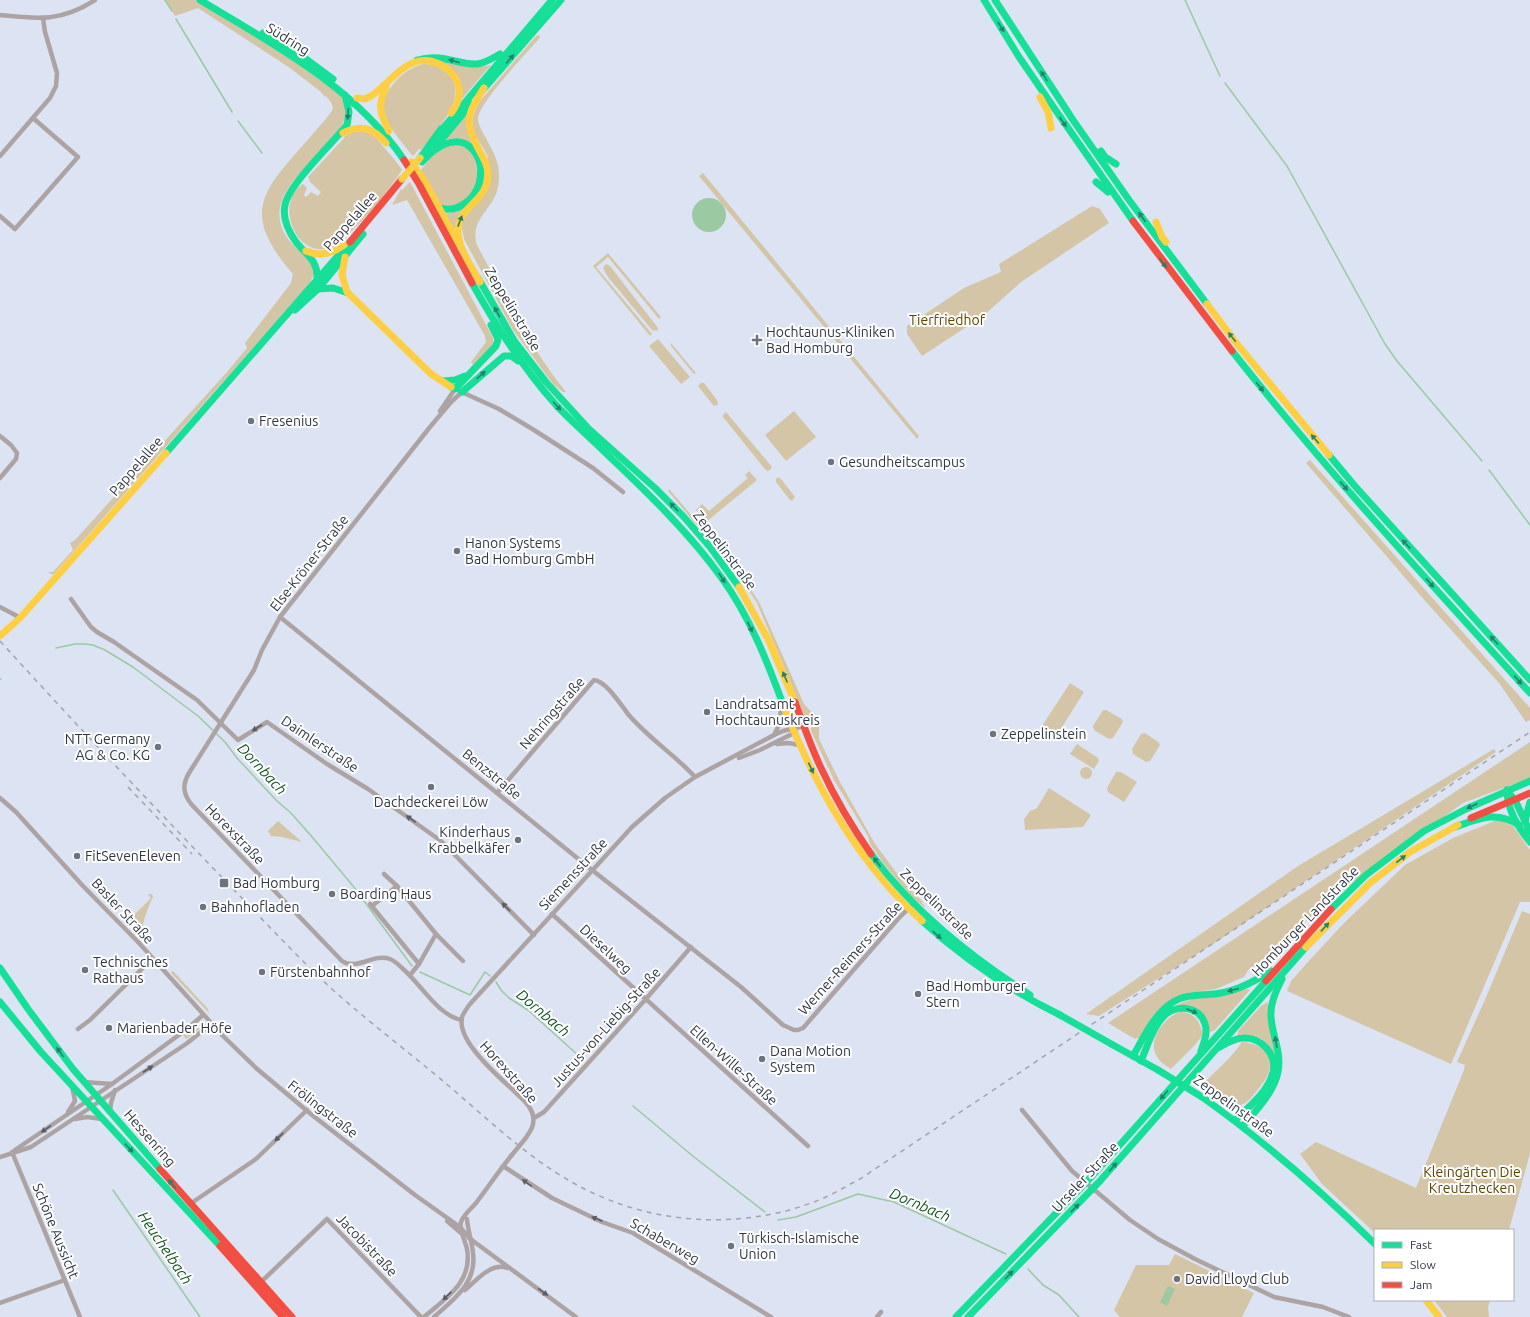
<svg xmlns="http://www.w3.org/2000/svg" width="1530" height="1317" viewBox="0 0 1530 1317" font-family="Ubuntu,sans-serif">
<rect width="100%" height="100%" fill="#dce4f3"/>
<g fill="#d3c5a5">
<path d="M166 0H195L276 50C290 58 303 67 316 77 325 83 340 91 344 100 361 138 272 173 280 221 284 242 302 251 314 267V274L310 283 53 575 48 572H53L73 550 70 543 75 540 227 372 247 348 245 343 291 283 293 274C237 210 265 189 312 135 319 126 328 118 333 109L332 104 326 96 325 97 321 92 290 68 198 8 175 16Z"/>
<path d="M539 35 540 36 539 39C527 52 479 103 478 118 478 125 483 133 486 138 495 156 502 166 498 187 494 210 469 218 477 245 504 296 530 347 566 392H563L553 384 513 330 464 239 461 223 488 157C476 132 464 130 480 101L536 36Z"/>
<polygon points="442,61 484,66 491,65 461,100 461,96"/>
<path d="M423 64C433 64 445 68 451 77 467 101 435 132 421 150L419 149 413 156C405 146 381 119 382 106 383 97 389 89 395 82 403 73 412 67 423 64Z"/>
<path d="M467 113C462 141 489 152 485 179 481 204 453 208 455 233L444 214C451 213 455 211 461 208 468 204 474 200 478 194 490 175 482 142 457 139 453 138 449 139 445 140Z"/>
<path d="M363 131 376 136V138L394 159 402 170C385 195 367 218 344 238 340 241 335 246 330 248 295 259 274 202 303 184L307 188 304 195 306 197 311 192 318 196 321 192 310 182 308 177 344 138V137L352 132Z"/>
<path d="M454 144C472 147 475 155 477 172 477 174 479 178 478 181 475 193 454 214 441 205 434 200 425 179 421 170L428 161V160C436 153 443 147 454 144Z"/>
<polygon points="703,173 919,436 917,439 699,176"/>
<polygon points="410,182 493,338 493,345 473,365 471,362 486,342 485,336 407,200 392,205 401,189 402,190"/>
<polygon points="1092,206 1100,209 1109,223 1021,282 983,316 922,356 907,334 907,326 964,288 1001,272 999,264"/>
<polygon points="608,253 661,317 659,319 608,257 596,267 652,334 650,336 593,266"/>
<polygon points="606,264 610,266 658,328 658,330 654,331 652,330 608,277 603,268"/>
<polygon points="658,339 690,377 681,384 649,346"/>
<polygon points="671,343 695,372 696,374 693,373 671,346"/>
<polygon points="701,383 704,383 717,400 718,404 715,406 713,405 698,386"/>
<polygon points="794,411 816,437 786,461 765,435"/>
<polygon points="726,412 772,467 770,470 767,471 764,468 723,417 723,415"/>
<polygon points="1310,460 1530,708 1530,720 1526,722 1499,683 1426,602 1306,463"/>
<polygon points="749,471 757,480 706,522 696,510 702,504 709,511 748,478 745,475"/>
<polygon points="778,477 781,479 795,497 792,501 789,499 776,482 776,479"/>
<polygon points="669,489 699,524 697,525 695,523 668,491"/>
<polygon points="724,549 759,602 804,704 815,716 813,719 808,719 805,717 757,603 724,553 723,551"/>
<polygon points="1070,683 1084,692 1057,735 1042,726"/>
<polygon points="1103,710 1106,710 1122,719 1123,722 1113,738 1109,739 1094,730 1093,726"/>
<path d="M815 724 819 726V739L840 782 875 844 905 884 923 902 922 903 925 906 924 907 911 896 884 864 870 844 868 836 834 780 813 735C811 731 809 727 815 724Z"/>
<polygon points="1145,733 1158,742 1160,745 1150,761 1146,762 1133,754 1132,749 1141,734"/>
<polygon points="1530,742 1530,778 1463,803 1324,904 1265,962 1248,970 1244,977 1216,989 1188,993 1172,1000 1160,1009 1141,1037 1135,1039 1108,1023"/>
<polygon points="1077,744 1098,758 1099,761 1094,769 1070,754"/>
<polygon points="1494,749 1496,752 1216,942 1099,1016 1086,1014 1298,866"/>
<circle cx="1086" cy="773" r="6"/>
<polygon points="1116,772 1121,772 1137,782 1124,802 1108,792 1107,788"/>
<polygon points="1049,788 1091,815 1083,827 1025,830 1024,819 1030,811 1037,808"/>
<polygon points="1497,820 1500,820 1513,826 1530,850 1530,902 1520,902 1451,1064 1287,991 1291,981 1307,963 1344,923 1405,865 1453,838"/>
<polygon points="278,821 302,842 282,837 271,836 268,831"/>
<path d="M150 894H152L153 897C150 902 143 921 143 926L141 928 140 924 129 915 130 914 133 916 151 898 148 895Z"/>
<polygon points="1522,911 1530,914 1530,1153 1509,1230 1375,1230 1375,1233 1322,1184 1300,1154 1316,1142 1416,1188 1464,1070 1465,1065 1457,1062 1487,995"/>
<polygon points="171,971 174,972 208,1009 209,1013 172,974"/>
<path d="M1246 989 1250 990 1215 1030 1210 1032C1194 1019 1201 1002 1175 1006 1196 994 1223 997 1246 989Z"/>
<path d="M1268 1002 1269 1022 1276 1059C1269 1040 1258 1033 1238 1036V1031L1261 1006Z"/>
<path d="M1180 1012C1196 1013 1199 1021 1203 1035L1194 1046 1171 1069C1163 1064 1156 1059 1154 1049 1151 1036 1167 1015 1180 1012Z"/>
<polygon points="197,1026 200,1029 186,1039 183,1035"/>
<path d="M1242 1042C1258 1043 1274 1053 1269 1071 1267 1079 1261 1085 1256 1092 1253 1095 1249 1101 1245 1103 1242 1105 1237 1106 1233 1107L1201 1087C1214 1071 1231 1059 1242 1042Z"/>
<polygon points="1175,1254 1254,1293 1242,1317 1120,1317 1114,1310 1136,1265 1169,1265"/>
<polygon points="1434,1300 1490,1300 1488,1307 1489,1317 1447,1317"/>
</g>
<g fill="#9ac9a2">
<circle cx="709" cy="215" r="17"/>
<polygon points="1168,1286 1175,1289 1167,1306 1160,1302"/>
</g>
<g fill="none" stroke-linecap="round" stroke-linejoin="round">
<g stroke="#9ac9a2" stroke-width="1.5">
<polyline points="165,0 172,11"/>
<polyline points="1185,0 1220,76"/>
<polyline points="176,19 232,112"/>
<polyline points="1225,83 1287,166 1385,344 1397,361 1482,461"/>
<polyline points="238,121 262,153"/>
<polyline points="1489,470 1530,525"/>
<polyline points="56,648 75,644 85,644 93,645 105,650 133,667 198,716 225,742 237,758 277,801 291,813 313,838 353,886 412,966"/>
<polyline points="0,679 1,679"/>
<polyline points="420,972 470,995 485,972 490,976"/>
<polyline points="496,982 501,990 509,998 528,1010 580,1057"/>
<polyline points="633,1106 694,1157 765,1212"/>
<polyline points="113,1190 200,1317"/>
<polyline points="778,1220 796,1217 858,1194 894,1202 1006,1254"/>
<polyline points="1028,1269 1043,1285 1059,1295 1079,1317"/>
</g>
<g stroke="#ada3a3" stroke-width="4.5">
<path d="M0 15C38 19 61 22 95 0"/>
<polyline points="0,156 50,98 56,86 57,73 45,32 43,18"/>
<polyline points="0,216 15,229 78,157 33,118"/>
<path d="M462 392 451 402 430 427 280 617 262 650 254 670 189 773C182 785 183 794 192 805L342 961C356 971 374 953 390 959 395 961 399 965 402 968 421 984 438 1016 462 1020"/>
<polyline points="440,411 455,389 499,409 534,430 593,468 623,492"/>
<polyline points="0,436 11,445 17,453 16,459 0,478"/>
<polyline points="71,599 91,627 97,632 114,642 197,700 238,740 267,722 327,764 368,789 441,841 534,935"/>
<polyline points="0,607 17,616"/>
<polyline points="280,617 592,870 741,987 783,1025 794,1030 798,1030 803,1028 898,919 911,906"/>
<polyline points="774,735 780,723 781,704"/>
<polyline points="777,744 788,743 800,745"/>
<polyline points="739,758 760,750 796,732"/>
<path d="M497 793 594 680C606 681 621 705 628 714 648 738 674 754 695 777"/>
<polyline points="0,798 16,812 83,886 139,943 223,1036 256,1068 312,1115 415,1195 460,1227 471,1240"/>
<polyline points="384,874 397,886 436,934 463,961"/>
<polyline points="370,904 419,964 410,975"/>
<polyline points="372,906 397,886"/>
<polyline points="552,914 808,1146"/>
<polyline points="419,964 436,934"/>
<polyline points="78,1029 90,1020 152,959"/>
<polyline points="84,1082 112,1084"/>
<polyline points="1022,1110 1072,1171 1130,1220 1158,1239 1195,1259 1274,1297 1323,1307 1349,1317"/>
<polyline points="68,1112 75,1101 72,1086"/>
<polyline points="110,1112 111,1103 115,1090"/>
<polyline points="534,1118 544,1112 645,1000 691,947"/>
<polyline points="75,1119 87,1117 102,1119"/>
<path d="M525 1139C530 1132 535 1125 533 1116 532 1108 524 1100 517 1094 501 1078 456 1042 462 1017 464 1012 467 1008 470 1004L632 827 665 798 695 777 774 735 783 731 804 726"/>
<polyline points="15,1150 112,1084 187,1029 203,1015"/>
<polyline points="12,1152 80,1317"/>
<polyline points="0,1157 31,1147 186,1044 211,1024"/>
<polyline points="503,1166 552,1198 602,1222 633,1233 771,1317"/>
<polyline points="190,1204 256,1159 307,1110"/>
<polyline points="447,1221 461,1233"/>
<polyline points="469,1238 576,1317"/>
<polyline points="261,1282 327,1219 421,1317"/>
<path d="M465 1290C476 1281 491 1262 507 1268"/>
<polyline points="0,1303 65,1280"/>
<path d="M424 1317C446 1298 473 1282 467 1249 465 1240 459 1230 461 1222 464 1214 471 1209 476 1203 488 1187 499 1171 511 1156"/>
<path d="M434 1317C454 1299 477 1283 473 1253 472 1242 468 1231 467 1219"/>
<polyline points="877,1317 881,1312"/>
</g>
<g stroke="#16e098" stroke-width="7">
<path d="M200 0C273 44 355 87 404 160"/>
<polyline points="984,0 1019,57 1052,105 1133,221"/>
<polyline points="995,0 1073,120 1129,200 1207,304"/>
<polyline points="263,33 298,53 333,79"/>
<path d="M417 60C424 58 431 57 439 58 452 59 464 65 477 64 485 63 493 58 500 54"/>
<polyline points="481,92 561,0"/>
<polyline points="439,133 552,0"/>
<polyline points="433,150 471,104"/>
<polyline points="1101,151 1105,157 1116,164"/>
<polyline points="420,158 441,129"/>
<path d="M422 162C469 109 499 174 468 201 459 209 450 211 439 208"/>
<polyline points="1096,182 1108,192"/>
<path d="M317 278C318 260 306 255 296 242 288 231 282 219 285 205 289 184 332 144 347 125L349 112 345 95"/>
<polyline points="478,278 515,342 546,382 589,429 655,488 683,516 710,547 739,587"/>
<path d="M472 283C496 326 523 368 556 405 574 424 594 441 612 459 651 496 690 534 721 577 750 617 767 661 784 707"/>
<polyline points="318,289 333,288 348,293"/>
<polyline points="295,310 318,289 363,234"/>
<path d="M1232 351C1326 470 1428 581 1530 693"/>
<polyline points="443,381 455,380 465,376"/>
<polyline points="451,387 455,389 496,346 498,339 491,325"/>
<polyline points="462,392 504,356 511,356 518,361"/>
<polyline points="166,453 350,242"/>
<polyline points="1329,455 1354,485 1530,680"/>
<path d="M1507 790C1507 810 1518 827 1530 842"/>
<polyline points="1507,790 1516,802 1530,832"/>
<polyline points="1525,821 1530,802"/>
<path d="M1455 827C1478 819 1496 810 1519 825"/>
<path d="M871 854C914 912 970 956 1030 995"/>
<polyline points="1331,909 1366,875 1424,831 1466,809 1530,781"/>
<path d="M922 921C964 959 1009 990 1060 1015"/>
<polyline points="0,968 28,1009 73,1069 160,1169"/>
<polyline points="0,1002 41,1052 220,1246"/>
<polyline points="1113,1045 1158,1070"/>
<path d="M1220 1047C1227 1043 1235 1038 1243 1038 1261 1037 1277 1054 1273 1072 1268 1092 1249 1107 1235 1120"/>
<path d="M1133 1056C1144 1037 1154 1014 1173 1002 1187 993 1205 996 1221 993 1239 990 1255 981 1271 971"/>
<path d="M1141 1061C1148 1045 1153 1026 1166 1014 1179 1004 1200 1007 1205 1024 1208 1033 1204 1042 1201 1051"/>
<path d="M1202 1097C1264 1141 1321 1191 1375 1244"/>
<path d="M1243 1126C1256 1111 1274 1092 1278 1072 1282 1053 1272 1035 1271 1017 1270 1003 1276 991 1282 979"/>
<polyline points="956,1317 1093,1175 1266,981"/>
<polyline points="968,1317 1100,1181 1306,947"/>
</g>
<g stroke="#ffcf43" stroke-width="7">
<path d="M386 87C377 105 380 114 389 131"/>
<polyline points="1040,97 1048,112 1051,128"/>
<path d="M357 98 365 99 371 96C386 86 398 68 415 62 436 55 462 74 459 96 458 103 455 108 451 113"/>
<path d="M343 133C362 124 373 128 386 143"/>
<polyline points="411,162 424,180 459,245"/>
<polyline points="1156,222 1162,237 1166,242"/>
<path d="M306 251C320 257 332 254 344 245"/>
<polyline points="345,257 342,275 347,292 431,374 451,387"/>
<path d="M480 282C472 267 457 247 458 229 459 206 488 201 488 175 488 166 484 159 480 152 464 121 466 116 484 88"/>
<polyline points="1207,304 1237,344 1329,455"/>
<polyline points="739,587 768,639 795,702"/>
<polyline points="0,636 20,618 166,453"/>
<path d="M784 707C815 786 858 863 922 921"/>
<polyline points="1306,947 1370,883 1410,852 1458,825"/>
<polyline points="1426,1300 1439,1317"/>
</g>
<g stroke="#f24e42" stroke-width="7">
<polyline points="404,160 419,184 472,283"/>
<polyline points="1133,221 1232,351"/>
<polyline points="350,242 402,179"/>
<path d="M795 702C803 724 811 747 821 768 835 798 852 827 871 854"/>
<polyline points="1471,818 1530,793"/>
<polyline points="1266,981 1331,909"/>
<polyline points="160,1169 292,1317"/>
<polyline points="220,1246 283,1317"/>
</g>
<g stroke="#a4a3a8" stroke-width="1.5" stroke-dasharray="5 5" stroke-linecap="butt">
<path d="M0 641C69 717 139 791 210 865 251 907 290 950 333 990 369 1022 407 1051 443 1081 494 1124 543 1174 607 1199 675 1227 758 1227 826 1197 837 1192 848 1185 860 1179L1530 732"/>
<polyline points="128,787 192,854"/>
</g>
<polyline stroke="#ada3a3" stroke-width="4.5" points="511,1156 525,1139"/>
<g stroke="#16e098" stroke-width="7">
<polyline points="1060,1015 1113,1045"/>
<polyline points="1158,1070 1202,1097"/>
</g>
<polyline stroke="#ffcf43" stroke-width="7" points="402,179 420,158"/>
</g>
<defs><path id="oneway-solid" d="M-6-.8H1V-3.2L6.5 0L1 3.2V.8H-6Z"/></defs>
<g fill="#24826a">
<use href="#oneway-solid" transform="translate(1001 27) rotate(58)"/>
<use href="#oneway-solid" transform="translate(510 59) rotate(-49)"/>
<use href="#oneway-solid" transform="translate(454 61) rotate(-164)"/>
<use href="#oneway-solid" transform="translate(1044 76) rotate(-123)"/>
<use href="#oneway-solid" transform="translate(348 114) rotate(94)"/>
<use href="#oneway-solid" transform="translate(1063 122) rotate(56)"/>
<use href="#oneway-solid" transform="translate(1142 217) rotate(-126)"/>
<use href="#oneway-solid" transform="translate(460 221) rotate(-69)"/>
<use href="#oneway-solid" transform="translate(1163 263) rotate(53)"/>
<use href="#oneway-solid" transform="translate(497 312) rotate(-119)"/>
<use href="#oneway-solid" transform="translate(1232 337) rotate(-128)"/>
<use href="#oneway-solid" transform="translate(481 375) rotate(-42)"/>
<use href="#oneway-solid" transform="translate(1260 387) rotate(51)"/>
<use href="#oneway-solid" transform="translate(557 406) rotate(48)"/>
<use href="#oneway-solid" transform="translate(1315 439) rotate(-130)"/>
<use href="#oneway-solid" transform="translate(1344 486) rotate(49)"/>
<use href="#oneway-solid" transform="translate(674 507) rotate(-134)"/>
<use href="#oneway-solid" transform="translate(1406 544) rotate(-133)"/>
<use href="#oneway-solid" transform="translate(722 578) rotate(57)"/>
<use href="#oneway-solid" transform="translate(1430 583) rotate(48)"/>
<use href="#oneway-solid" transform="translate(750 627) rotate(64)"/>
<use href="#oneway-solid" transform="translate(1494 640) rotate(-132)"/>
<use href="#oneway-solid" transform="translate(785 677) rotate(-113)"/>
<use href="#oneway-solid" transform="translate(1518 680) rotate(48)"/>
<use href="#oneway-solid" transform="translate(811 768) rotate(65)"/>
<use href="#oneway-solid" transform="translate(1472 806) rotate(155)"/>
<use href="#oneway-solid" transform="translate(1401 859) rotate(-37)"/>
<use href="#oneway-solid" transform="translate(877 862) rotate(-127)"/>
<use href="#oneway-solid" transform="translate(1325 927) rotate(-47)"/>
<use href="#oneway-solid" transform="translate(937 935) rotate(42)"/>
<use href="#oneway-solid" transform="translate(1233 990) rotate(166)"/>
<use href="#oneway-solid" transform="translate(1192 1011) rotate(23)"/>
<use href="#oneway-solid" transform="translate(1276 1042) rotate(-100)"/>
<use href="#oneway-solid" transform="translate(60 1052) rotate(-126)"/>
<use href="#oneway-solid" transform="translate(1164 1095) rotate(131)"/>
<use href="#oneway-solid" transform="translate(129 1148) rotate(47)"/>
<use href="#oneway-solid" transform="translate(1113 1167) rotate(-48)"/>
<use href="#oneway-solid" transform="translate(172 1184) rotate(-130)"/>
<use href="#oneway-solid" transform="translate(1075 1208) rotate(-45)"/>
<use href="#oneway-solid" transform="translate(1009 1275) rotate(-46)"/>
</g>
<g fill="#5b5c65">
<use href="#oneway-solid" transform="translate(257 728) rotate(148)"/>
<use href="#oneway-solid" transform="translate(411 819) rotate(-145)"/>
<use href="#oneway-solid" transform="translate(506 907) rotate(-134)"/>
<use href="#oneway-solid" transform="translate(148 1069) rotate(-33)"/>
<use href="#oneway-solid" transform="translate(46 1129) rotate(145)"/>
<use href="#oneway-solid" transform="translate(279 1137) rotate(136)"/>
<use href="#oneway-solid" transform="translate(527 1183) rotate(-145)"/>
<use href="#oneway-solid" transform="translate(597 1219) rotate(-157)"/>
<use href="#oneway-solid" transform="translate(543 1292) rotate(36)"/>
<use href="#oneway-solid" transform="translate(447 1296) rotate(137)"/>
</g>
<g fill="#6c7381" stroke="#fff" stroke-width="1.5">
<path d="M755 334h4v4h4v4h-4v4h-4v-4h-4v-4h4z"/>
<circle cx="251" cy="421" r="4"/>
<circle cx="831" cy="462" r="4"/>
<circle cx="457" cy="551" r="4"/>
<circle cx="707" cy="712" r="4"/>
<circle cx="993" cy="734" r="4"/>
<circle cx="158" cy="747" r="4"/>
<circle cx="431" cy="787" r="4"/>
<circle cx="518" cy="840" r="4"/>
<circle cx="77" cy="856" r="4"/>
<rect x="219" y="878" width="10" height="10" rx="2"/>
<circle cx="332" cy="894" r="4"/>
<circle cx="203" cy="907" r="4"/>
<circle cx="85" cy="970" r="4"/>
<circle cx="262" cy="972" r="4"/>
<circle cx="918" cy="994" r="4"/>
<circle cx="109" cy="1028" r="4"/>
<circle cx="762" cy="1059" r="4"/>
<circle cx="731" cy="1246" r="4"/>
<circle cx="1177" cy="1279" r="4"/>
</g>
<g text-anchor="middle" stroke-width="4" stroke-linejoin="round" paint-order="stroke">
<g font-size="14" fill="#2f3644" stroke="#fff">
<text transform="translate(288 39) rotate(32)" y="5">Südring</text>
<text transform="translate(350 221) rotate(-49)" y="5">Pappelallee</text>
<text transform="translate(513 309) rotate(59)" y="5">Zeppelinstraße</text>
<text transform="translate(136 466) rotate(-49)" y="5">Pappelallee</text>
<text transform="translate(725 550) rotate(53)" y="5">Zeppelinstraße</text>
<text transform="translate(309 563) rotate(-52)" y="5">Else-Kröner-Straße</text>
<text transform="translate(552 713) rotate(-49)" y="5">Nehringstraße</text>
<text transform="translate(320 744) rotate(34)" y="5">Daimlerstraße</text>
<text transform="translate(492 774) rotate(39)" y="5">Benzstraße</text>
<text transform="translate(235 834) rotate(46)" y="5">Horexstraße</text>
<text transform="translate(573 874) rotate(-47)" y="5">Siemensstraße</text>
<text transform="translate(937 904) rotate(44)" y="5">Zeppelinstraße</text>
<text transform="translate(123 911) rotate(47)" y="5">Basler Straße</text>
<text transform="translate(1305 921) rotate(-46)" y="5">Homburger Landstraße</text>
<text transform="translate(606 949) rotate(43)" y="5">Dieselweg</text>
<text transform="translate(850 958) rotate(-48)" y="5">Werner-Reimers-Straße</text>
<text transform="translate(606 1027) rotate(-48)" y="5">Justus-von-Liebig-Straße</text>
<text transform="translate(734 1065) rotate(42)" y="5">Ellen-Wille-Straße</text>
<text transform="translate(509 1072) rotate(48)" y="5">Horexstraße</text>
<text transform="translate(1234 1106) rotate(36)" y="5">Zeppelinstraße</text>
<text transform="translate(323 1109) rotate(38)" y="5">Frölingstraße</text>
<text transform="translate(150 1138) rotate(49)" y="5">Hessenring</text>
<text transform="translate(1085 1177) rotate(-47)" y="5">Urseler Straße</text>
<text transform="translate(56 1231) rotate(68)" y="5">Schöne Aussicht</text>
<text transform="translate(665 1241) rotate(30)" y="5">Schaberweg</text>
<text transform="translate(367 1245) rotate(46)" y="5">Jacobistraße</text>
</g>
<g font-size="14" fill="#5d4500" stroke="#fff">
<text x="947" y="325">Tierfriedhof</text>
<text x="1472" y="1177">Kleingärten Die<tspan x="1472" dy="16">Kreutzhecken</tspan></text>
</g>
<g font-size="14" fill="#2f3644" stroke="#fff" text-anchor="start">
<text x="766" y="337">Hochtaunus-Kliniken<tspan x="766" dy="16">Bad Homburg</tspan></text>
<text x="259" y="426">Fresenius</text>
<text x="839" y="467">Gesundheitscampus</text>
<text x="465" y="548">Hanon Systems<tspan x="465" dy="16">Bad Homburg GmbH</tspan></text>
<text x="715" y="709">Landratsamt<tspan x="715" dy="16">Hochtaunuskreis</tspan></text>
<text x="1001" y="739">Zeppelinstein</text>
<text x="150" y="744" text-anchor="end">NTT Germany<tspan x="150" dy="16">AG &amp; Co. KG</tspan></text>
<text x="431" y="807" text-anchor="middle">Dachdeckerei Löw</text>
<text x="510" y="837" text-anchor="end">Kinderhaus<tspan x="510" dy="16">Krabbelkäfer</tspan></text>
<text x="85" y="861">FitSevenEleven</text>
<text x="233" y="888">Bad Homburg</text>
<text x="340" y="899">Boarding Haus</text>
<text x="211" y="912">Bahnhofladen</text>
<text x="93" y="967">Technisches<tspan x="93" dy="16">Rathaus</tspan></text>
<text x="270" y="977">Fürstenbahnhof</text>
<text x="926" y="991">Bad Homburger<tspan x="926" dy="16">Stern</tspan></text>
<text x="117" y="1033">Marienbader Höfe</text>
<text x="770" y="1056">Dana Motion<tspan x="770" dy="16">System</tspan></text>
<text x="739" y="1243">Türkisch-Islamische<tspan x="739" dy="16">Union</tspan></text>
<text x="1185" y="1284">David Lloyd Club</text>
</g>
<g font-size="15" font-style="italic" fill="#11561c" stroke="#fff">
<text transform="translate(262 769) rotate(47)" y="5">Dornbach</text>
<text transform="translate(543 1013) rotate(40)" y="5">Dornbach</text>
<text transform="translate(920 1205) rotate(23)" y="5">Dornbach</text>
<text transform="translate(165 1248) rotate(56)" y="5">Heuchelbach</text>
</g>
</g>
<rect x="1374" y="1229" width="140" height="72" fill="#ffffff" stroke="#acafb4"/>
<rect x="1382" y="1242" width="20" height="6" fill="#16e098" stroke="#acafb4"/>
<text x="1410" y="1249" font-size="12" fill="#2f3644">Fast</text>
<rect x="1382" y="1262" width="20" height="6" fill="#ffcf43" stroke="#acafb4"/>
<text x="1410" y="1269" font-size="12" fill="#2f3644">Slow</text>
<rect x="1382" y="1282" width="20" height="6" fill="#f24e42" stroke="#acafb4"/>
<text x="1410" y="1289" font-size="12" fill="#2f3644">Jam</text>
</svg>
